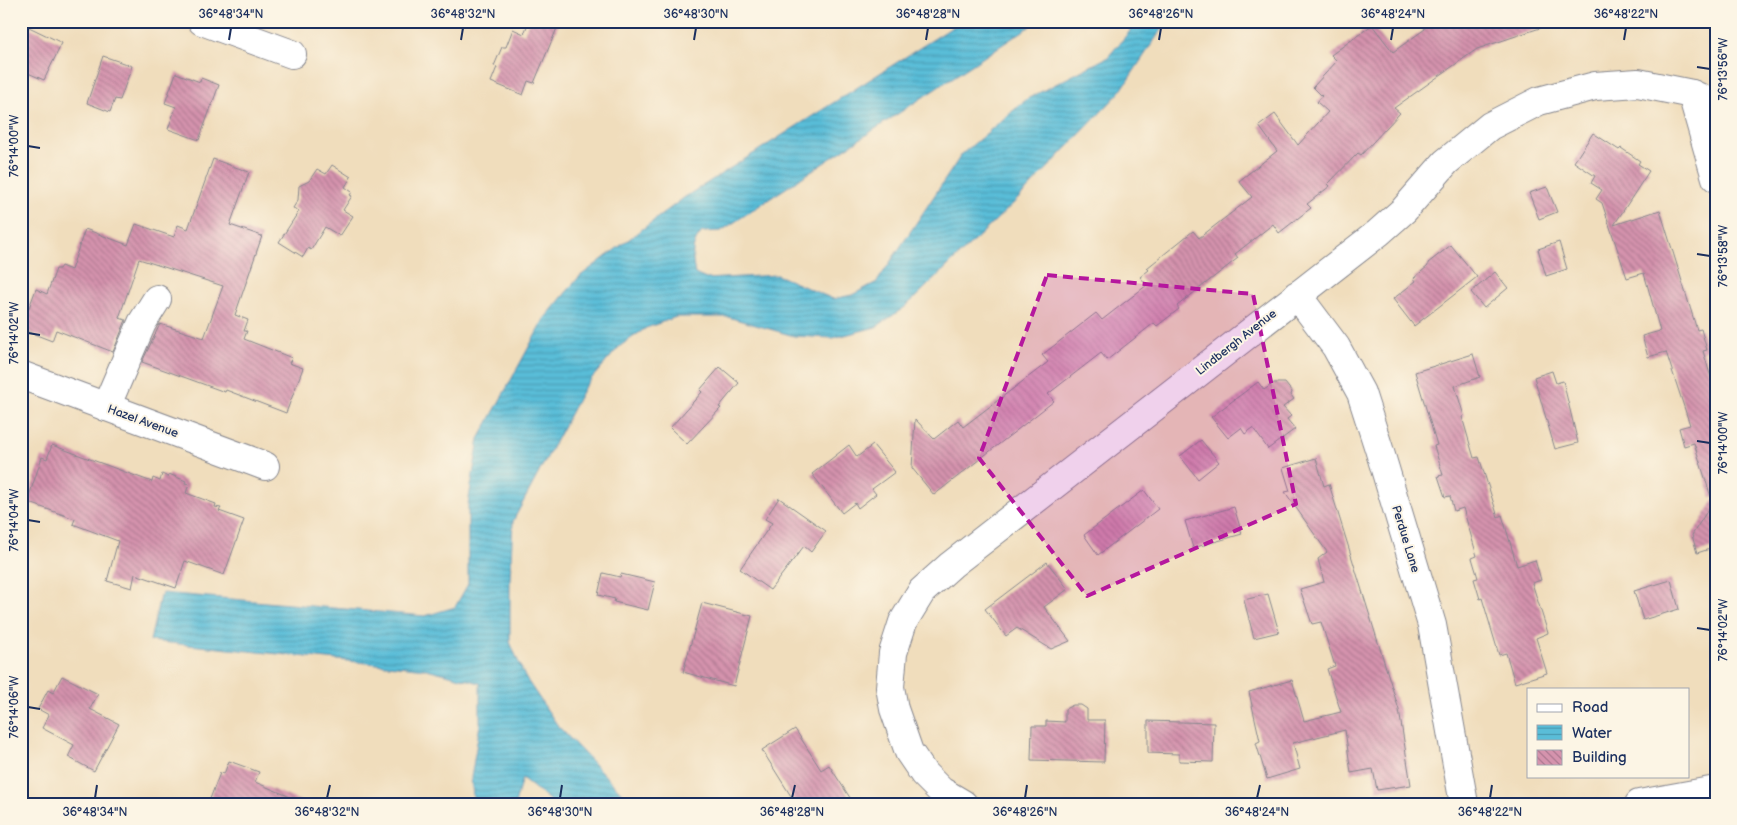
<svg xmlns="http://www.w3.org/2000/svg" width="1737" height="825" viewBox="0 0 1737 825" font-family="'Balsamiq Sans',sans-serif">
<defs>
<pattern id="water-rules" width="6" height="5" patternUnits="userSpaceOnUse" patternTransform="scale(1.25)"><rect width="6" height="5" fill="#5abdd8"/><path d="M0 2.5h6" fill="none" stroke="#4a9ab2"/></pattern>
<pattern id="building-back-hatch" width="6" height="6" patternUnits="userSpaceOnUse" patternTransform="scale(1.25)"><rect width="6" height="6" fill="#d593ad"/><path d="M-1 5l2 2M0 0l6 6M5-1l2 2" fill="none" stroke="#ac7890"/></pattern>
</defs>
<rect width="100%" height="100%" fill="#fcf5e5"/>
<filter id="ink" filterUnits="userSpaceOnUse"><feTurbulence type="fractalNoise" baseFrequency=".02" numOctaves="2"/><feDisplacementMap in="SourceGraphic" scale="10" xChannelSelector="R" yChannelSelector="G"/><feConvolveMatrix kernelMatrix="1 2 1 2 8 2 1 2 1" color-interpolation-filters="sRGB"/></filter>
<filter id="wash" filterUnits="userSpaceOnUse"><feTurbulence type="fractalNoise" baseFrequency=".0096" numOctaves="4" result="noise"/><feDisplacementMap in="SourceGraphic" scale="20" xChannelSelector="R" yChannelSelector="G"/><feGaussianBlur stdDeviation="1.12" result="paint"/><feColorMatrix in="noise" values="0 0 0 0 0 0 0 0 0 0 0 0 0 0 0 0 0 1.4 0 .05"/><feComposite in="paint" operator="in"/></filter>
<g filter="url(#wash)">
<rect width="100%" height="100%" fill="#f0ddbc"/>
<path fill="url(#water-rules)" stroke="#3a769b" d="M962 21H1038L721 231 702 232C690 245 692 258 695 274L706 279 777 275 833 299 852 295 877 282 962 154 1027 99 1108 57 1130 31 1136 21H1167L1120 92 1021 196 905 307 876 327 833 338 794 336 728 317H676L646 328 620 346 585 386 513 521 510 580V642L525 677 558 726 632 804H554L522 778 515 804H474L471 778 480 724V683L427 669 150 641 160 596 163 593 425 616 455 607 468 584V504L479 439 544 319 579 277 685 197Z"/>
<g id="blocks">
<g fill="url(#building-back-hatch)">
<polygon points="529,21 560,21 534,83 528,81 523,95 491,82 497,67 494,66 502,47 506,47 513,29 524,34"/>
<polygon points="1420,21 1549,21 1549,25 1477,49 1394,108 1400,113 1361,155 1358,153 1328,184 1330,186 1307,204 1311,208 1279,233 1273,224 1235,254 1238,258 1177,306 1179,309 1157,326 1154,323 1107,360 1101,353 1048,394 1054,401 934,495 912,468 915,419 934,439 958,420 963,427 1048,362 1042,355 1096,313 1102,320 1147,285 1140,277 1149,270 1147,268 1193,231 1199,238 1252,197 1239,181 1277,151 1259,126 1275,114 1298,145 1328,112 1317,102 1322,96 1313,87 1337,61 1331,55 1372,25 1393,52 1425,29"/>
<polygon points="29,27 62,43 44,80 21,70 21,43"/>
<polygon points="103,56 132,66 120,100 115,99 110,112 87,103"/>
<polygon points="176,73 200,82 201,78 219,85 199,140 168,129 176,107 165,103"/>
<polygon points="1593,133 1619,150 1621,148 1640,161 1638,164 1649,171 1614,225 1660,210 1697,330 1701,329 1707,350 1703,351 1716,394 1716,496 1711,497 1694,443 1684,446 1679,428 1690,425 1666,352 1648,357 1642,336 1660,331 1644,273 1627,278 1602,203 1596,199 1602,190 1591,183 1595,176 1574,162"/>
<polygon points="213,159 249,172 230,225 262,236 235,315 248,320 244,331 247,331 244,339 292,358 289,363 303,368 286,413 226,390 225,392 142,362 160,324 204,338 223,286 139,259 119,318 126,320 113,352 56,330 52,341 21,329 36,289 47,294 56,269 59,269 61,266 71,270 85,229 128,245 136,224 174,237 178,225 188,229"/>
<polygon points="332,165 351,177 345,187 352,192 350,195 352,196 343,210 353,216 340,236 325,227 311,250 308,248 303,257 279,242 299,211 293,208 298,200 299,186 309,181 317,169 326,174"/>
<polygon points="1547,187 1557,212 1539,219 1529,193"/>
<polygon points="1559,242 1567,269 1546,276 1538,249"/>
<polygon points="1451,245 1477,277 1414,326 1393,299 1416,281 1414,278 1428,266 1428,263"/>
<polygon points="1495,272 1508,288 1484,308 1471,292"/>
<polygon points="1473,354 1480,377 1455,386 1464,416 1462,417 1474,458 1479,457 1498,517 1502,515 1517,566 1535,560 1541,580 1532,583 1548,633 1536,638 1547,673 1515,683 1506,653 1499,655 1482,598 1480,599 1474,579 1478,578 1472,558 1477,556 1463,508 1454,511 1450,496 1445,497 1438,476 1443,475 1434,446 1437,445 1415,372"/>
<polygon points="720,367 739,383 719,407 721,408 687,444 670,428 702,392 700,390"/>
<polygon points="1552,371 1556,383 1563,381 1578,443 1555,449 1534,377"/>
<polygon points="1258,382 1264,390 1274,383 1285,383 1292,392 1291,395 1294,399 1283,407 1291,416 1287,419 1295,429 1268,449 1253,428 1245,434 1241,428 1228,438 1211,417"/>
<polygon points="1201,440 1219,462 1198,479 1180,456"/>
<polygon points="52,445 152,482 153,478 160,481 162,474 168,477 169,474 186,481 185,483 189,484 186,493 216,504 215,507 221,508 219,511 244,520 224,575 185,561 176,588 135,574 132,588 107,581 118,541 73,524 75,519 27,502 42,457 47,459"/>
<polygon points="849,445 857,457 873,445 895,472 872,489 876,494 858,508 855,503 842,513 812,474"/>
<polygon points="1316,458 1324,486 1329,484 1399,710 1411,785 1377,790 1373,769 1351,773 1345,730 1293,743 1300,769 1267,779 1256,743 1260,741 1249,692 1292,680 1304,721 1341,712 1327,669 1335,666 1321,622 1312,624 1300,589 1324,582 1318,559 1327,552 1285,492 1290,491 1283,468"/>
<polygon points="1144,490 1158,509 1098,555 1084,535"/>
<polygon points="1716,497 1716,547 1697,553 1692,535"/>
<polygon points="779,498 826,531 811,552 804,546 770,590 740,569 772,523 765,519"/>
<polygon points="1234,507 1242,534 1193,548 1185,521"/>
<polygon points="1047,562 1068,589 1044,607 1070,641 1051,649 1017,628 1006,636 985,609"/>
<polygon points="603,573 620,577 621,574 655,582 648,610 614,602 615,599 598,595"/>
<polygon points="1671,580 1679,609 1643,620 1634,591"/>
<polygon points="1268,594 1279,632 1254,638 1244,600"/>
<polygon points="702,603 752,616 734,686 683,672"/>
<polygon points="62,676 98,694 90,709 119,724 94,771 68,757 74,745 42,728 49,715 38,709 48,690 53,693"/>
<polygon points="1073,705 1081,705 1087,709 1087,720 1105,720 1104,762 1031,760 1032,726 1046,726 1046,721 1065,722 1065,709"/>
<polygon points="1148,721 1214,723 1213,762 1179,761 1179,754 1148,753"/>
<polygon points="795,729 821,770 829,765 854,804 796,804 762,750"/>
<polygon points="229,761 259,772 255,782 307,804 208,804 220,773 224,774"/>
</g>
</g>
</g>
<g filter="url(#ink)">
<use href="#blocks" fill-opacity="0" stroke="#86868d" stroke-width="1"/>
<g fill="none" stroke-linecap="round" stroke-linejoin="round">
<defs>
<g id="minor">
<polyline points="202,21 292,54"/>
<polyline points="1692,94 1716,178"/>
<polyline points="1297,295 1336,347 1361,393 1379,449 1432,625 1464,804"/>
<polyline points="21,375 265,466"/>
<polyline points="106,407 142,323 157,299"/>
<polyline points="963,804 941,791 924,774 909,752 894,709 890,687 893,653 903,622 922,591 951,565 1378,233 1404,210 1446,162 1490,126 1539,101 1595,86 1638,83 1692,94 1716,105"/>
<polyline points="1639,804 1716,790"/>
</g>
</defs>
<use href="#minor" stroke="#86868d" stroke-width="30"/>
<use href="#minor" stroke="#fff" stroke-width="28"/>
</g>
</g>
<path fill="#b5179e" fill-opacity="0.2" stroke="#b5179e" stroke-width="4" stroke-dasharray="10 6" stroke-linejoin="round" d="M1047 275 1253 294 1296 504 1087 596 979 458Z"/>
<path fill="none" stroke="#1b2f5e" stroke-width="2" d="M229 40 231 28M461 40 463 28M694 40 696 28M926 40 928 28M1159 40 1161 28M1391 40 1393 28M1624 40 1626 28M1697 67 1710 69M28 146 40 148M1697 254 1710 256M28 333 40 335M1697 441 1710 443M28 520 40 522M1697 628 1710 630M28 707 40 709M95 798 97 785M327 798 330 785M560 798 562 785M792 798 795 785M1025 798 1027 785M1257 798 1260 785M1490 798 1492 785"/>
<g text-anchor="middle" stroke-width="4" stroke-linejoin="round" paint-order="stroke">
<g font-size="12" fill="#1b2f5e" stroke="#fcf5e5">
<text transform="translate(1236 342) rotate(-38)" y="4">Lindbergh Avenue</text>
<text transform="translate(143 421) rotate(20)" y="4">Hazel Avenue</text>
<text transform="translate(1406 539) rotate(73)" y="4">Perdue Lane</text>
</g>
</g>
<rect width="1737" height="825" fill="none" stroke="#fcf5e5" stroke-width="55"/>
<rect x="1527" y="688" width="162" height="90" fill="#fcf5e5" stroke="#a2a6af"/>
<rect x="1537" y="704" width="25" height="8" fill="#ffffff" stroke="#a2a6af"/>
<text x="1572" y="712" font-size="15" fill="#1b2f5e">Road</text>
<rect x="1537" y="725" width="25" height="15" fill="url(#water-rules)" stroke="#a2a6af"/>
<text x="1572" y="738" font-size="15" fill="#1b2f5e">Water</text>
<rect x="1537" y="750" width="25" height="15" fill="url(#building-back-hatch)" stroke="#a2a6af"/>
<text x="1572" y="762" font-size="15" fill="#1b2f5e">Building</text>
<rect x="28" y="28" width="1682" height="770" fill="none" stroke="#1b2f5e" stroke-width="2"/>
<g font-size="12" text-anchor="middle" fill="#1b2f5e">
<text x="231" y="18">36°48'34"N</text>
<text x="463" y="18">36°48'32"N</text>
<text x="696" y="18">36°48'30"N</text>
<text x="928" y="18">36°48'28"N</text>
<text x="1161" y="18">36°48'26"N</text>
<text x="1393" y="18">36°48'24"N</text>
<text x="1626" y="18">36°48'22"N</text>
<text transform="translate(1723 69) rotate(-90)" y="4">76°13'56"W</text>
<text transform="translate(14 146) rotate(-90)" y="4">76°14'00"W</text>
<text transform="translate(1723 256) rotate(-90)" y="4">76°13'58"W</text>
<text transform="translate(14 333) rotate(-90)" y="4">76°14'02"W</text>
<text transform="translate(1723 443) rotate(-90)" y="4">76°14'00"W</text>
<text transform="translate(14 520) rotate(-90)" y="4">76°14'04"W</text>
<text transform="translate(1723 630) rotate(-90)" y="4">76°14'02"W</text>
<text transform="translate(14 707) rotate(-90)" y="4">76°14'06"W</text>
<text x="95" y="816">36°48'34"N</text>
<text x="327" y="816">36°48'32"N</text>
<text x="560" y="816">36°48'30"N</text>
<text x="792" y="816">36°48'28"N</text>
<text x="1025" y="816">36°48'26"N</text>
<text x="1257" y="816">36°48'24"N</text>
<text x="1490" y="816">36°48'22"N</text>
</g>
</svg>
